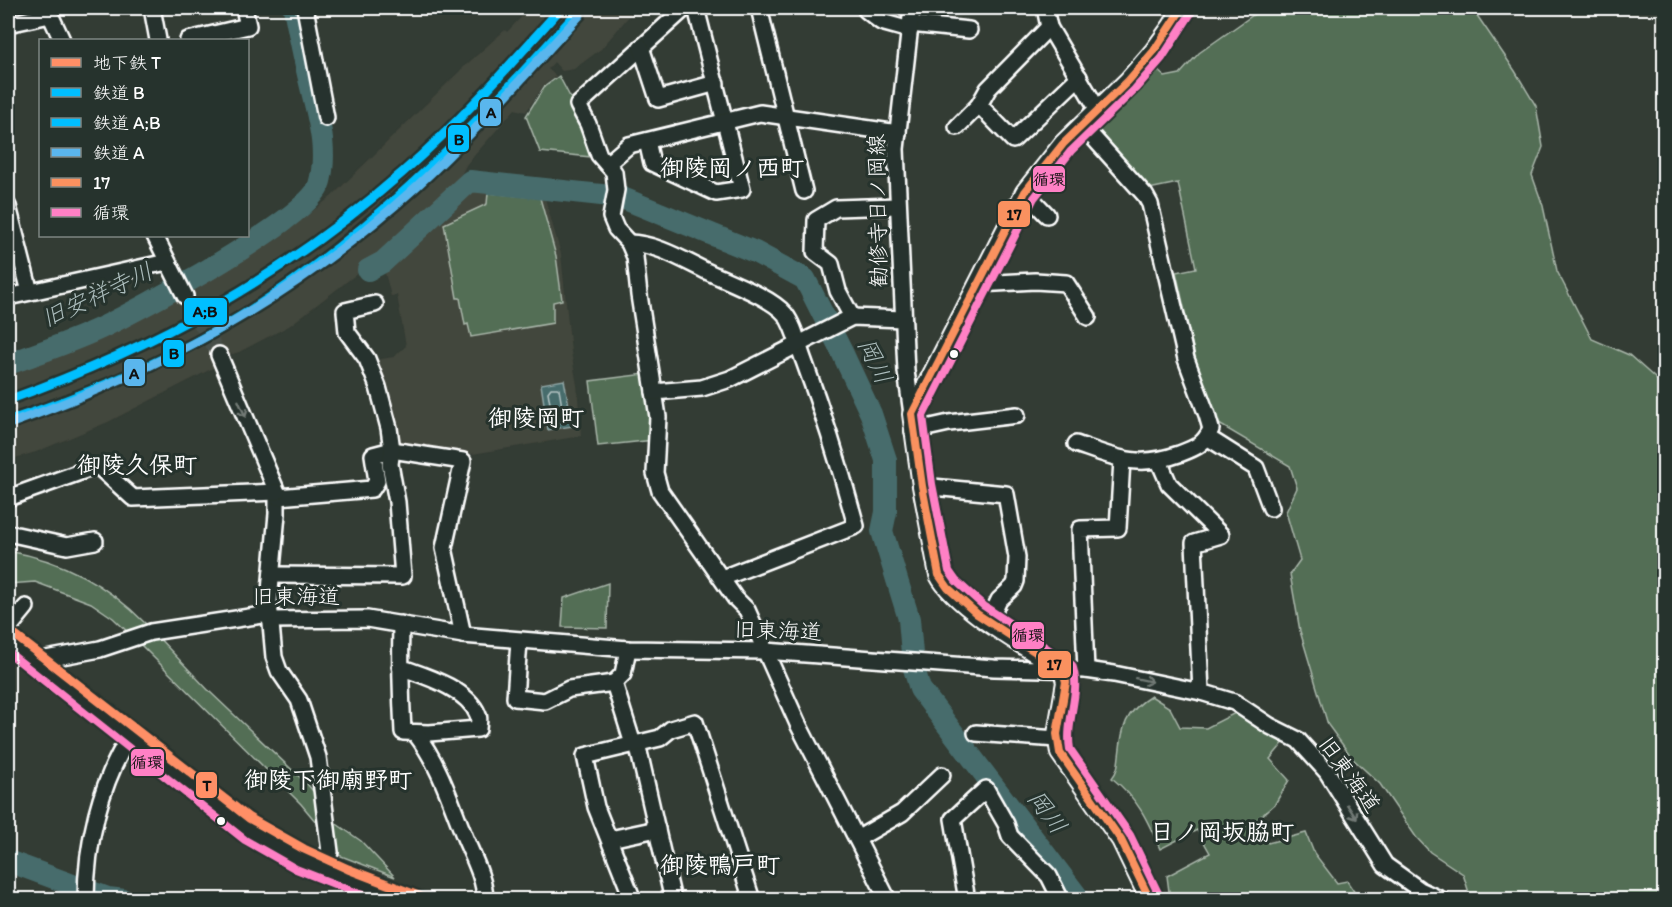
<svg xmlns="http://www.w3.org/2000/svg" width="1672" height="907" viewBox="0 0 1672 907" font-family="Itim,'Klee One',sans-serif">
<rect width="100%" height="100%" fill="#333c34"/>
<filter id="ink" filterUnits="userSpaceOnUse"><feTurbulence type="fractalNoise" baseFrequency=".0167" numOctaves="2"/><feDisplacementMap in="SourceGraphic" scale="12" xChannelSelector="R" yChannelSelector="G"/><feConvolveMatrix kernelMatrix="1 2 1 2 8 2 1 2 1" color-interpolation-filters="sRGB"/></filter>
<g filter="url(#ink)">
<g fill="#43463c">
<polygon points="530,8 636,8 601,49 574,69 562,71 554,62 548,69 556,76 543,86 526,112 515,109 466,165 455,187 397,243 289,326 239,352 229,355 224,350 217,366 108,422 36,452 8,460 8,368 84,339 179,293 181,296 277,239 332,196 466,65 505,30 507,32"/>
<polygon points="468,185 544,195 561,254 571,352 577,385 581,436 472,454 407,447 399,439 398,424 392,399 376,360 394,357 406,346 397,295 391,296 383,265"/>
</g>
<g fill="#536e55" stroke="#a9b6aa" stroke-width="1.5">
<polygon points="1263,8 1472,8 1515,71 1536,106 1543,147 1532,175 1543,206 1557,271 1592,339 1629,355 1664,386 1664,899 1471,899 1463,874 1430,852 1416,837 1380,784 1353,759 1328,725 1300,631 1290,574 1300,560 1286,512 1297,488 1290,466 1219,424 1197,366 1176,272 1196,268 1178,183 1149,189 1096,129 1141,89 1157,70 1165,77 1180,74 1199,53"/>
<polygon points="559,76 586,127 594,155 591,157 540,152 526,116 544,87"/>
<polygon points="488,193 540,198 556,256 562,300 553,302 553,323 471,337 468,324 465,325 460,298 457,298 444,224 487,204"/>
<polygon points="645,374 654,440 598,446 590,381"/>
<path d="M8 551C62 560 108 585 146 624V627L130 634 113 618 91 603 35 582 8 584Z"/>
<polygon points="608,583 607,628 562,627 564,598"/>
<polygon points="154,633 210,692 308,785 322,802 326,834 301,804 136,640"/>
<path d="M1151 696 1170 708 1180 727 1206 728 1239 711 1286 740 1270 759 1289 780 1275 804 1251 825 1268 843 1306 833 1314 853 1337 883 1347 881 1359 899H1298L1286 893 1277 899H1170L1167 876 1210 853 1197 830 1160 849C1147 819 1138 799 1112 778 1118 771 1118 764 1119 756 1122 727 1125 712 1151 696Z"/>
<polygon points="331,820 361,841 395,877 336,854"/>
</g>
<polygon fill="#476c6c" stroke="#91a7a7" stroke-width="1.5" points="564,380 573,426 548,430 541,384"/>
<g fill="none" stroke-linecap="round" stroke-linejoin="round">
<polygon stroke="#b5c4c4" stroke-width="1.5" points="551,388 557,388 559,389 564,419 562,422 555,423 553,421 548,392"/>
<g stroke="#476c6c" stroke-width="22">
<polyline points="368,270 383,262 470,181 620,197 755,252 805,279 842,352 871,414 886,460 886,512 882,531 909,619 913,665 920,689 1080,900"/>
<path d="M8 364C39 353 71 342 101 328 138 310 309 219 319 185 329 151 318 117 310 83 304 58 299 33 294 8"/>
<polyline points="8,861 108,898 124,900"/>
</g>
<polyline stroke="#475048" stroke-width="15" stroke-dasharray="15 8" stroke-linecap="butt" points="185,296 219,355"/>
<defs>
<g id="minor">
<polyline points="47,8 62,40"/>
<polyline points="152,8 158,40"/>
<polyline points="305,8 326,118"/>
<polyline points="685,8 578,105 588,124 599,155 614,172 616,190 611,217 616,229 629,243 635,257 639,295 658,417 655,473 660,491 735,598 747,610 798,724 888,900"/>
<polyline points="759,8 804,191"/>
<polyline points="1045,8 1049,27 1098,110"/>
<polyline points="866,10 881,22 910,30"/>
<polyline points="8,24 50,15"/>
<polyline points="910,24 969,30"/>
<polyline points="1049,27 988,89 979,105 1013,140 1079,77"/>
<polyline points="188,40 248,26 244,8"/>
<polyline points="641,47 658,99 716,83"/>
<polyline points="957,127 979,105"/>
<polyline points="647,141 652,163 716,193 742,189 696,8"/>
<polyline points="607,164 629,145 760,113 898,133"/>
<polyline points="1025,192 1047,215"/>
<polyline points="8,206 30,292"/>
<polyline points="155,236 185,296"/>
<path d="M629 243C655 243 683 260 706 271 727 281 771 297 785 314 795 327 798 346 804 361 824 415 841 470 856 526L722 578"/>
<polyline points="978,284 1035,281 1066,283 1088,317"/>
<polyline points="8,297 167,262"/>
<polyline points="852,317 838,291 831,264 815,252 816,220 836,208 898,206"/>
<polyline points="219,355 277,492 277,514 269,602 274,657 279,671 299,700 318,757 330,852 325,868"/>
<polyline points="654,392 702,388 730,379 852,317 903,319"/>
<polyline points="912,414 906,371 896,149 912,8"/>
<polyline points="913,431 949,423 1017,415"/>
<polyline points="1207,437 1256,468 1271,508"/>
<path d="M1076 444C1116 458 1138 469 1179 454 1195 448 1204 445 1211 429L1207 415 1186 359 1150 204 1145 195 1082 125"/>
<polyline points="1159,461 1169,484 1221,535 1194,543 1201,692"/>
<polyline points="922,486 1006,494 1017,557 1016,581 1014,586 999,600 989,621"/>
<polyline points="278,497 372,489 377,481 373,455 392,450 463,461 444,548 463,635"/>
<polyline points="8,498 94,467 100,468 133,498 277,492"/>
<polyline points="8,533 67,546 95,541"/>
<polyline points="272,575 403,576 397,502 390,464 392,450 389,428 378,387 367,359 347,332 345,311 375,304"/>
<polyline points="270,620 367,619 463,635 628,649 765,651 994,668 1086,670 1114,674 1201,692 1234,702 1270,726 1298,740 1327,772 1385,865 1420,890 1442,900"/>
<polyline points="8,629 26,607"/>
<polyline points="519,641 515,698 545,701 569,689 614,683"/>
<polyline points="628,649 623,674 614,683 633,744"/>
<polyline points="35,661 100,649 151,632 269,614"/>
<path d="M400 667C425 676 467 688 478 715 480 719 478 725 478 729L429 733 403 732C401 696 400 660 401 624"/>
<polyline points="1086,670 1080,529 1118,528 1122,460"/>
<path d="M415 733C439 763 451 803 465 838 473 857 485 879 485 900"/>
<polyline points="976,733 1057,739"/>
<polyline points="637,743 673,900"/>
<polyline points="610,839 657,829"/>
<polyline points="857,839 902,813 942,775"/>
<path d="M86 900C86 844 100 783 130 736"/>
<polyline points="633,900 596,807 585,756 660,738 671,729 695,722 752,900"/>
<polyline points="967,900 953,819 986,789 1006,824 1010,836 1049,876 1061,900"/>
</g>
<g id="major">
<polyline points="8,639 251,831 300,859 405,900"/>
<path d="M1150 900 1121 840 1060 753 1057 734 1066 682 1063 670C1031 649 956 608 939 575L922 486 912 414 1025 192 1063 144 1128 81 1154 51 1172 26 1182 8"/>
</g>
</defs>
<use href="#minor" stroke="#fff" stroke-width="20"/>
<use href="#major" stroke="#fff" stroke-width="22"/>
<use href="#minor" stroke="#26332d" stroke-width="15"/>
<use href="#major" stroke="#26332d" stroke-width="18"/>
<defs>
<polyline id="bus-1" points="1150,900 1121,840 1060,753 1057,734 1066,682 1063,670 977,614 948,588 939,575 922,486 912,414 1025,192 1063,144 1128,81 1154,51 1182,8"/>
<g id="bus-2">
<polyline points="8,652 245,840 296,869 375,900"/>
<path d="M1159 895 1130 835 1070 749C1065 720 1082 692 1072 665L984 606 956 581 949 571 932 484 923 416 1034 198 1071 151 1135 89 1162 58 1191 13"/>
</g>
</defs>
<use href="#bus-1" stroke="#26332d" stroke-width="12"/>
<use href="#bus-2" stroke="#26332d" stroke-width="12"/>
<use href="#bus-1" stroke="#fa915f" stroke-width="8"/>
<use href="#bus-2" stroke="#ff80c5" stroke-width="8"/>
<defs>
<path id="rail-1" d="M8 421C80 397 150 368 216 331 361 247 470 132 581 8"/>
<path id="rail-2" d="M8 400C156 347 285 276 403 172 460 122 511 64 561 8"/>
<path id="rail-3" d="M12 423C165 368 296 296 417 186 475 133 526 73 580 15"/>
</defs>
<use href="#rail-1" stroke="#26332d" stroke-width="14"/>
<use href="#rail-2" stroke="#26332d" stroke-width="14"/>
<use href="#rail-3" stroke="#26332d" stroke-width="14"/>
<use href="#rail-1" stroke="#00bfff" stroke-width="9"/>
<use href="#rail-2" stroke="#00bfff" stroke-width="9"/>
<use href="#rail-3" stroke="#5ab6ed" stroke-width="9"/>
<defs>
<polyline id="metro-1" points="8,630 249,818 304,849 348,869 429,900"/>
</defs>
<use href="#metro-1" stroke="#26332d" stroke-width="14"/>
<use href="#metro-1" stroke="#ff8f66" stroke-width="9"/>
</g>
<defs><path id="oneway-shaft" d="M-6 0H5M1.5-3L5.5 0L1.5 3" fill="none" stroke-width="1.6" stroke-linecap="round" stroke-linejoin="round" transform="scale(1.5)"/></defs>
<g stroke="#727a76">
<use href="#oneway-shaft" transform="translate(242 409) rotate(66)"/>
<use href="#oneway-shaft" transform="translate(1144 680) rotate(12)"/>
<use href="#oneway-shaft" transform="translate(1352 812) rotate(57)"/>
</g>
</g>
<g fill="#fff" stroke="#26332d" stroke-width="2">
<circle cx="954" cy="354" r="5"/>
<circle cx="221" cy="821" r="5"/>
</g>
<g text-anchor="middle" stroke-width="6" stroke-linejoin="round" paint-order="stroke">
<g font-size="22" fill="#fff" stroke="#26332d">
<text transform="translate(877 211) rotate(-91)" y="8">勧修寺日ノ岡線</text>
<text x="296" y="604">旧東海道</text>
<text transform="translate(778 630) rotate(2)" y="8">旧東海道</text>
<text transform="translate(1350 774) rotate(54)" y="8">旧東海道</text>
</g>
<g font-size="24" font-weight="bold" fill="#fff" stroke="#26332d">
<text x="732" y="176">御陵岡ノ西町</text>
<text x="536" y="426">御陵岡町</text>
<text x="137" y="473">御陵久保町</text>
<text x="328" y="788">御陵下御廟野町</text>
<text x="1222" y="840">日ノ岡坂脇町</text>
<text x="720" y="873">御陵鴨戸町</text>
</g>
<g font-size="24" font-style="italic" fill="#acbdbd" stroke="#26332d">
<text transform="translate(97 295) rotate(-25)" y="8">旧安祥寺川</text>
<text transform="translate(875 361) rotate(64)" y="8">岡川</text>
<text transform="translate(1047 812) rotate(53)" y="8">岡川</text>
</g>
</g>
<g stroke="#26332d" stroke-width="2">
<rect x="479" y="98" width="23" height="29" rx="6" fill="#5ab6ed"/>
<rect x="447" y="124" width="23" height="29" rx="6" fill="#00bfff"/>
<rect x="1032" y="165" width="34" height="28" rx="6" fill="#ff80c5"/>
<rect x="997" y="200" width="34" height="28" rx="6" fill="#fa915f"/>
<rect x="183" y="297" width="45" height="29" rx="6" fill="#00bfff"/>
<rect x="162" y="339" width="23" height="29" rx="6" fill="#00bfff"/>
<rect x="123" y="358" width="23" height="29" rx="6" fill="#5ab6ed"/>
<rect x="1011" y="621" width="34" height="29" rx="6" fill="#ff80c5"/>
<rect x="1037" y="650" width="35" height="29" rx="6" fill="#fa915f"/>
<rect x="130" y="748" width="35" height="29" rx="6" fill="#ff80c5"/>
<rect x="195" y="771" width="23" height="28" rx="6" fill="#ff8f66"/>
</g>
<g font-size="16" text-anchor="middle" font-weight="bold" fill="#111">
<text x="491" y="118">A</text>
<text x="459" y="145">B</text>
<text x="1049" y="185">循環</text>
<text x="1014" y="220">17</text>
<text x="205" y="317">A;B</text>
<text x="174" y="359">B</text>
<text x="134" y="379">A</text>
<text x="1028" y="641">循環</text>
<text x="1054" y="670">17</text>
<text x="147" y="768">循環</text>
<text x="207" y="791">T</text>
</g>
<rect width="1672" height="907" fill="none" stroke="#26332d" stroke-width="30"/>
<rect x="15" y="15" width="1642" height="877" fill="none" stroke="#fff" stroke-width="2" filter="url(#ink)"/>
<rect x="39" y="39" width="210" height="198" fill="#26332d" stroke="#7d8581" stroke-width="1.5"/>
<rect x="51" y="58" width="30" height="9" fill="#ff8f66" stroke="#7d8581" stroke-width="1.5"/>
<text x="93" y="69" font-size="18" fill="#ffffff">地下鉄 T</text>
<rect x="51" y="88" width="30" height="9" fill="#00bfff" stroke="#7d8581" stroke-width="1.5"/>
<text x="93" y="99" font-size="18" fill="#ffffff">鉄道 B</text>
<rect x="51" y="118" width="30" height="9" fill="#00bfff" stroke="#7d8581" stroke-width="1.5"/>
<text x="93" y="129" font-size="18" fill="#ffffff">鉄道 A;B</text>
<rect x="51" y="148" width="30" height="9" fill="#5ab6ed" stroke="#7d8581" stroke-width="1.5"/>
<text x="93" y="159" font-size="18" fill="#ffffff">鉄道 A</text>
<rect x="51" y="178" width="30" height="9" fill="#fa915f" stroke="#7d8581" stroke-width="1.5"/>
<text x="93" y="189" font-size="18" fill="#ffffff">17</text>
<rect x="51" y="208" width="30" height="9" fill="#ff80c5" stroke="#7d8581" stroke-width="1.5"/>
<text x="93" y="219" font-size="18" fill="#ffffff">循環</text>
</svg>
